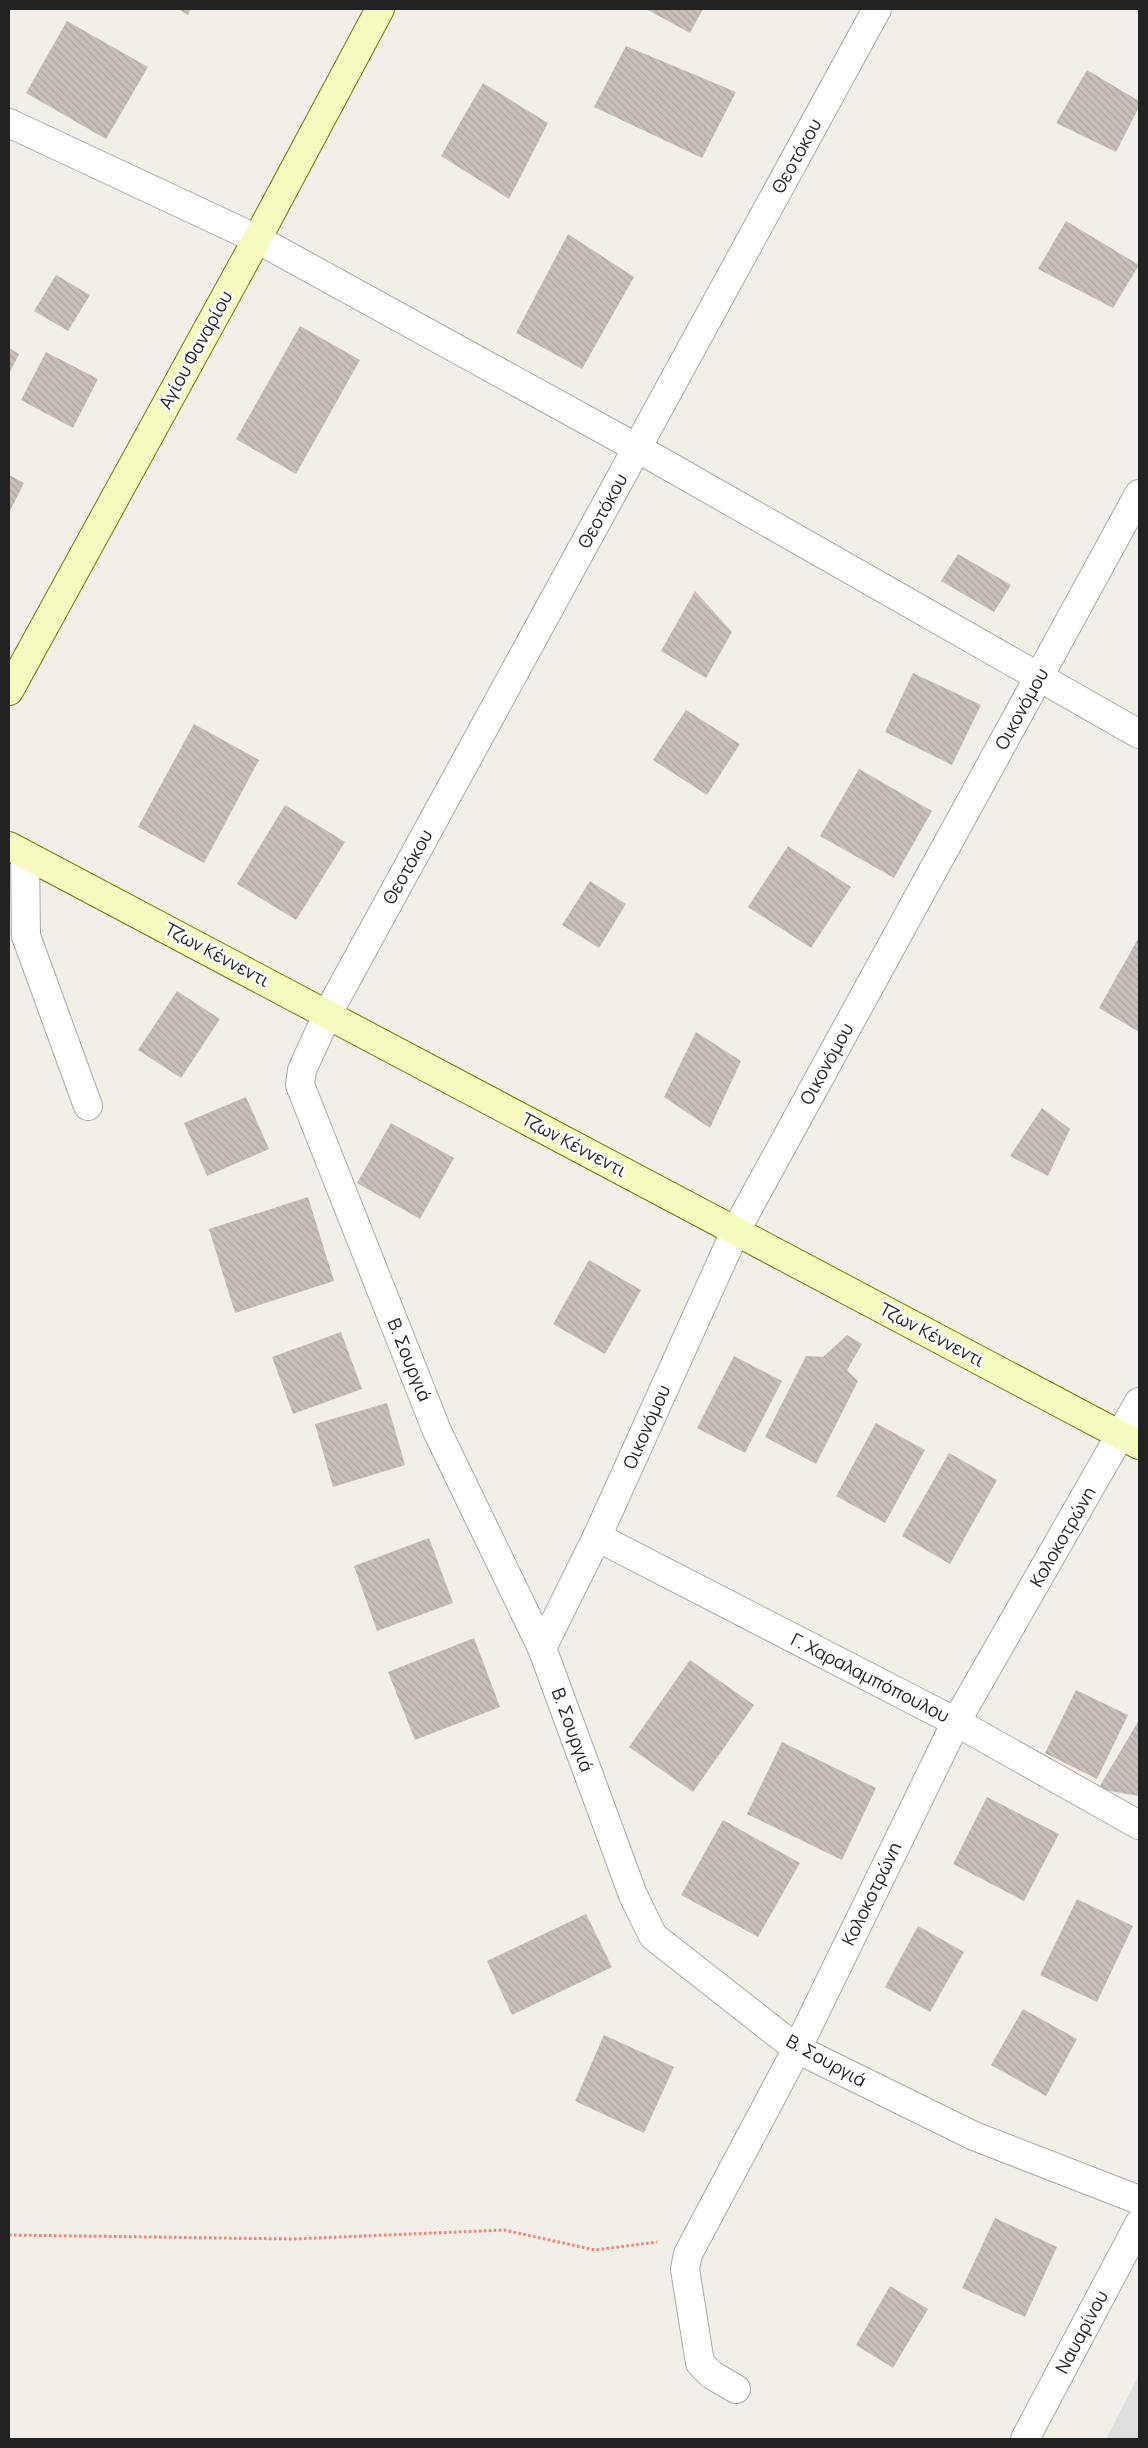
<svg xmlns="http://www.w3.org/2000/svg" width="1148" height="2448" viewBox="0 0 1148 2448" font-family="Manrope,sans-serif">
<defs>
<pattern id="building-back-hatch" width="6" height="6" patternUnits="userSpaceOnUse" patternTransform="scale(1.25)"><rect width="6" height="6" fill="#c7bfb8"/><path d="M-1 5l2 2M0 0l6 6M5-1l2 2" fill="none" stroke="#aba49e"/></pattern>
</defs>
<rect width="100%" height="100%" fill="#f2efe9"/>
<polygon fill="#e0dfdf" points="1139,2375 1139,2439 1106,2439"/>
<g fill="url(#building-back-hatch)">
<polygon points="178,9 191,9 188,15"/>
<polygon points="646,9 703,9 690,33"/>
<polygon points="67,21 148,67 106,139 26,93"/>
<polygon points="626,46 736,92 702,158 594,107"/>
<polygon points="1087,70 1139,101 1139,107 1116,152 1056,123"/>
<polygon points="483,83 548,123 509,199 441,156"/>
<polygon points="1066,221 1139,265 1113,308 1038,269"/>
<polygon points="568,234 634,277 582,369 516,333"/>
<polygon points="56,275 90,295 68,331 34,311"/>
<polygon points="300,326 360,360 296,474 236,439"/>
<polygon points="9,348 19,354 9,374"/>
<polygon points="46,352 98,379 73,428 21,400"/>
<polygon points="9,475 24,483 9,513"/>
<polygon points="958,554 1011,585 994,612 941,581"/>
<polygon points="695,591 732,632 706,678 661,651"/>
<polygon points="913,673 981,705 952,765 885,732"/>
<polygon points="686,710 740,744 707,795 653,760"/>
<polygon points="194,724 259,760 204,863 138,827"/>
<polygon points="859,769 932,811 894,878 820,836"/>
<polygon points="285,805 345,842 296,920 237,884"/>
<polygon points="788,846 851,887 811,948 748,907"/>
<polygon points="590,881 626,904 599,948 562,925"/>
<polygon points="1139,937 1139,1032 1099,1008"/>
<polygon points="177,991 220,1019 181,1078 138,1050"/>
<polygon points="696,1032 741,1061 710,1128 664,1097"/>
<polygon points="246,1097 269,1149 207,1176 184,1123"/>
<polygon points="1042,1108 1070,1129 1048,1176 1010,1156"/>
<polygon points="391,1123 454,1158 420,1219 357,1183"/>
<polygon points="308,1197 334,1281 235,1313 209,1229"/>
<polygon points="589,1260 641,1290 605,1354 553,1324"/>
<polygon points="341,1332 362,1389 293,1414 272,1357"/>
<polygon points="847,1335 862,1344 847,1370 858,1381 816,1464 765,1437 806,1356 823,1357"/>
<polygon points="734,1356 782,1381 745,1453 697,1428"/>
<polygon points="387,1403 405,1465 333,1487 315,1424"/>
<polygon points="876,1423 925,1450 885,1523 836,1496"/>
<polygon points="949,1453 997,1480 950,1564 902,1536"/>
<polygon points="429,1538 453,1603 377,1631 354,1566"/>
<polygon points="474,1638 500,1707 415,1740 388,1672"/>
<polygon points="690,1660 754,1705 693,1792 629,1747"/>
<polygon points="1076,1690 1128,1715 1097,1779 1045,1753"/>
<polygon points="1139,1720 1139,1796 1098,1789"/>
<polygon points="782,1742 876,1788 842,1860 747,1814"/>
<polygon points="987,1797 1059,1834 1024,1901 953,1864"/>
<polygon points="723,1820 800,1863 758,1937 681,1895"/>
<polygon points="1077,1899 1133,1926 1097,2002 1040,1975"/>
<polygon points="586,1914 612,1967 512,2015 487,1961"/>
<polygon points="918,1926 964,1952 930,2012 885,1987"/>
<polygon points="1023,2009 1077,2039 1046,2096 991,2065"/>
<polygon points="604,2035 674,2067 644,2133 575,2101"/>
<polygon points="995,2218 1057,2247 1025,2317 962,2288"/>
<polygon points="890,2286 928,2309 893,2368 856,2345"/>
</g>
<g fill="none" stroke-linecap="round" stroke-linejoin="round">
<defs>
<g id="street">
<polyline points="877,9 328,1013 302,1070 300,1085 437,1431 542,1648 633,1895 653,1936 797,2049 974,2136 1139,2200"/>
<polyline points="9,123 257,239 637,448 1139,734"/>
<polyline points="25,855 26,936 88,1106"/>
<polyline points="597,1537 956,1722 1139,1825"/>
<polyline points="542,1648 597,1537 735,1232 1139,494"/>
<polyline points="736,2389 712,2375 700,2363 685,2269 688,2254 797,2049 956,1722 1139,1402"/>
<polyline points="1025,2439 1139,2224"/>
</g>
<g id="secondary">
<polyline points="9,691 257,239 380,9"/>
<polyline points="9,846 1139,1445"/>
</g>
</defs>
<use href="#street" stroke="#a9a9a9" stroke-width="30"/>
<use href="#secondary" stroke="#707d05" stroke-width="30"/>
<polyline stroke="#fa8072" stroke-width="3" stroke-dasharray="2.5 2.5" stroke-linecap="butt" points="9,2235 293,2239 504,2230 595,2250 657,2242"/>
<use href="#street" stroke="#fff" stroke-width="28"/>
<use href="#secondary" stroke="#f7fabf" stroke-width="28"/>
</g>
<g text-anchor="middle" stroke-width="5" stroke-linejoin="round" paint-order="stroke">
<g font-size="18" fill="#222" stroke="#fff">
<text transform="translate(797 156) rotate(-61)" y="6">Θεοτόκου</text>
<text transform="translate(196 350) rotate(-61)" y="6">Αγίου Φαναρίου</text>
<text transform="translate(603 511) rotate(-61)" y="6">Θεοτόκου</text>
<text transform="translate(1022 709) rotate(-61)" y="6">Οικονόμου</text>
<text transform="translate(408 867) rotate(-61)" y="6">Θεοτόκου</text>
<text transform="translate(217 955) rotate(28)" y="6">Τζων Κέννεντι</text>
<text transform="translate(827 1064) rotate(-61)" y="6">Οικονόμου</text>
<text transform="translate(574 1145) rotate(28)" y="6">Τζων Κέννεντι</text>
<text transform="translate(932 1335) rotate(28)" y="6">Τζων Κέννεντι</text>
<text transform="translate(409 1360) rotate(68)" y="6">Β. Σουργιά</text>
<text transform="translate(647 1427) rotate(-66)" y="6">Οικονόμου</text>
<text transform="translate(1063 1537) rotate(-60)" y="6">Κολοκοτρώνη</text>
<text transform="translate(870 1678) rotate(27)" y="6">Γ. Χαραλαμπόπουλου</text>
<text transform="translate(572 1730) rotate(70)" y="6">Β. Σουργιά</text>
<text transform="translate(872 1894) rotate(-64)" y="6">Κολοκοτρώνη</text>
<text transform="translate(826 2061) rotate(29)" y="6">Β. Σουργιά</text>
<text transform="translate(1082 2332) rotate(-62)" y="6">Ναυαρίνου</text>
</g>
</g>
<rect width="1148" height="2448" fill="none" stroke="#222222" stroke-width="20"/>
</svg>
